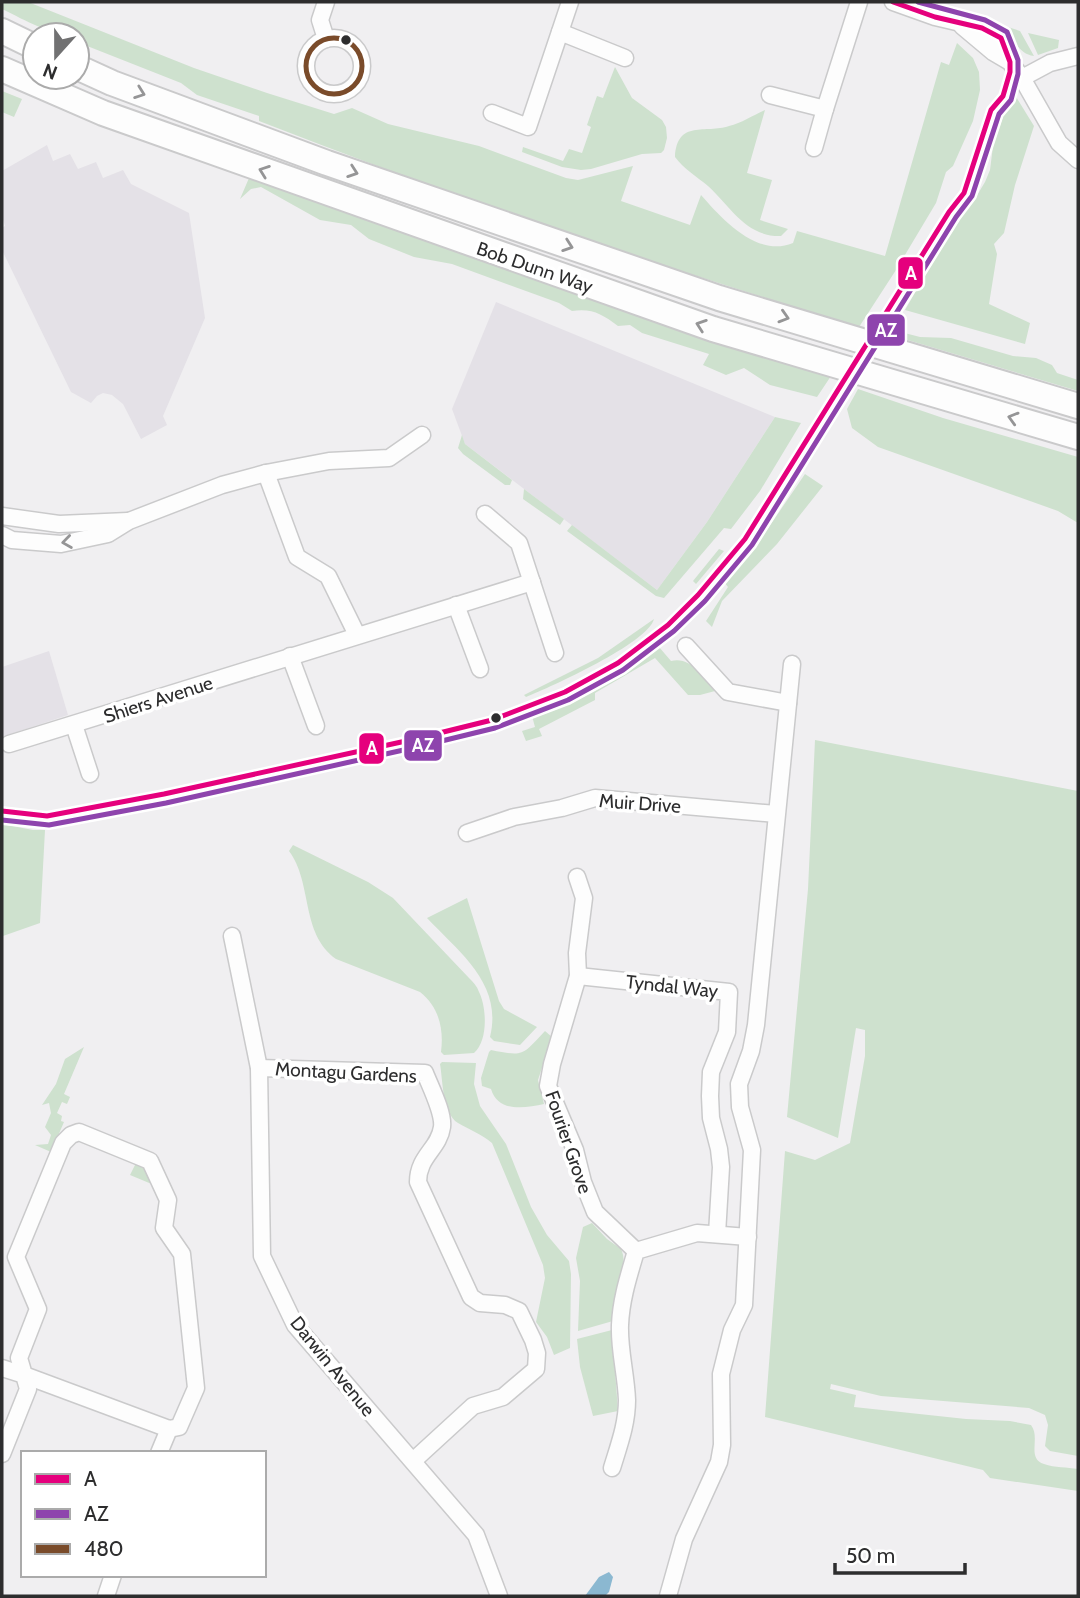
<svg xmlns="http://www.w3.org/2000/svg" width="1080" height="1598" viewBox="0 0 1080 1598" font-family="Cabin,sans-serif">
<rect width="100%" height="100%" fill="#f0eff1"/>
<g fill="#e4e1e7">
<polygon points="47,145 53,161 70,154 78,169 96,162 103,178 123,170 131,184 189,213 205,318 163,416 167,425 141,439 123,404 112,395 103,393 97,396 91,403 71,392 2,250 2,228 5,226 2,216 2,171"/>
<polygon points="496,302 775,417 707,522 657,590 465,444 452,409"/>
<polygon points="49,651 68,715 2,737 2,667"/>
</g>
<g fill="#cee1ce">
<path d="M2 2H28L194 68 267 93 334 114 352 108 388 124 479 146 566 178 578 180 633 166 621 201 690 225 701 195C722 219 757 258 793 243L797 231 885 256 941 62 949 65 957 43 973 58 979 72 980 90 973 121 953 166 946 172 936 203 896 270 859 327C657 265 456 198 259 121V116L197 95 181 83 77 42V35C49 35 27 21 2 9Z"/>
<path d="M1008 27 1020 31 1034 56C1019 54 1015 40 1004 30Z"/>
<polygon points="1028,33 1059,40 1058,48 1038,55"/>
<polygon points="615,67 632,98 662,120 666,127 667,138 664,150 661,153 642,154 591,169 581,170 562,167 522,152 523,147 563,161 569,149 582,153 591,127 587,125 597,96 603,98"/>
<polygon points="2,91 22,99 14,117 2,112"/>
<polygon points="1011,93 1015,95 1034,126 1015,185 1004,233 994,244 997,254 989,304 1030,323 1025,344 905,310 958,218 973,202 985,182 990,170 993,146"/>
<path d="M765 110 747 173 772 180 760 220 788 229 781 236C746 237 731 207 708 186 697 177 683 168 675 157 677 119 706 134 729 126 742 123 753 115 765 110Z"/>
<path d="M249 178 831 376 817 397 770 385 744 368 726 375 703 365 709 354 642 333 630 325 618 326C602 314 592 308 572 311L559 303 452 264 414 257 369 239 351 225 320 220 261 187 251 189 240 199Z"/>
<polygon points="893,330 920,337 951,338 1013,356 1036,358 1052,365 1057,373 1078,380 1078,391 891,335"/>
<polygon points="858,389 943,418 1078,457 1078,523 1058,511 878,447 852,428 847,409"/>
<polygon points="775,417 801,423 760,491 731,529 724,528 664,598 656,596 567,531 572,525 657,590 707,522"/>
<polygon points="462,435 465,444 512,480 510,485 505,485 463,454 458,448"/>
<polygon points="805,474 823,486 777,544 722,601 712,627 706,621 728,587 724,582 760,540"/>
<polygon points="524,489 564,519 560,525 523,499"/>
<polygon points="719,549 724,551 696,584 693,581"/>
<path d="M654 619C648 643 551 687 526 697L524 695 598 658Z"/>
<path d="M659 647 671 661C691 656 702 677 715 691L700 695H688L655 658 595 693V700L539 729 542 736 526 741 522 731 535 727 532 716 595 689Z"/>
<path d="M815 740 1078 791V1456L1050 1451 1045 1446 1048 1425 1045 1415 1029 1408 881 1396 831 1384 830 1389 856 1395 854 1407 966 1419 1010 1421 1031 1425C1041 1438 1026 1458 1044 1464 1055 1468 1067 1467 1078 1469V1491L990 1478 983 1470 765 1417 785 1151 815 1160 850 1143 865 1056V1030L856 1028 838 1138 787 1117 808 889Z"/>
<polygon points="2,824 33,830 45,830 40,923 3,936"/>
<path d="M293 845 368 882 393 898 469 978C473 982 477 986 479 992 487 1008 488 1041 474 1053L444 1055 441 1052C444 1029 439 1007 420 992L336 959C300 933 313 883 289 851Z"/>
<path d="M467 898 499 1001 504 1009 537 1027 520 1045 494 1041 490 1037C503 984 460 953 427 918Z"/>
<path d="M545 1031 552 1037 538 1080 544 1104C525 1108 498 1113 491 1089L482 1086 481 1078 489 1052 491 1050C525 1057 522 1055 545 1031Z"/>
<polygon points="84,1047 64,1094 70,1097 67,1104 62,1102 57,1113 62,1116 61,1121 64,1122 51,1152 35,1145 48,1144 51,1135 45,1127 51,1113 49,1103 42,1105 56,1084 65,1059"/>
<path d="M442 1062 476 1063 474 1084 480 1106 506 1144 531 1207 547 1235 569 1261 571 1274 570 1348 554 1355 547 1337 536 1322 545 1278 543 1265 492 1143C481 1134 470 1130 458 1123 442 1113 443 1081 440 1064Z"/>
<polygon points="136,1163 144,1166 154,1185 130,1175"/>
<path d="M592 1223 607 1239 621 1249C630 1267 613 1300 613 1321L578 1331 580 1281 576 1258 583 1227Z"/>
<polygon points="612,1330 618,1411 593,1416 580,1367 577,1339"/>
</g>
<polygon fill="#8bb8d1" points="609,1572 613,1577 609,1592 605,1596 585,1596 599,1577"/>
<g fill="none" stroke-linecap="round" stroke-linejoin="round">
<defs>
<g id="street">
<polyline points="326,2 320,20 326,39"/>
<polyline points="893,2 935,17 982,28 1001,38 1010,62 1022,78 1059,143 1078,160"/>
<polyline points="962,26 993,52 1010,62"/>
<polyline points="560,32 625,58"/>
<circle cx="334" cy="66" r="28"/>
<polyline points="1022,78 1050,63 1078,56"/>
<polyline points="770,95 825,109 859,2"/>
<polyline points="492,113 528,127 570,2"/>
<polyline points="814,148 825,109"/>
<polyline points="266,473 297,557 328,576 357,635"/>
<polyline points="485,514 519,543 555,653"/>
<polyline points="2,516 59,524 128,521"/>
<polyline points="2,535 12,540 61,544 108,534 129,521 222,485 266,473 329,461 389,458 422,435"/>
<polyline points="456,605 480,669"/>
<polyline points="686,646 728,692 788,703"/>
<polyline points="290,656 316,726"/>
<polyline points="74,725 90,774"/>
<polyline points="9,744 532,582"/>
<polyline points="467,833 514,817 562,808 595,798 776,814"/>
<polyline points="577,877 584,898 577,953 578,976 552,1064 548,1086 575,1150 583,1182 595,1212 636,1251"/>
<polyline points="232,936 259,1068 262,1256 295,1325 476,1535 499,1596"/>
<polyline points="578,976 729,992 727,1032 711,1072 710,1096 711,1118 719,1149 721,1167 717,1234"/>
<path d="M259 1068 425 1073C430 1086 444 1113 442 1127 439 1149 418 1156 418 1182L471 1297 480 1303 505 1305 519 1311 533 1340 537 1353 536 1369 503 1397 473 1406 413 1461"/>
<polygon points="79,1132 150,1161 168,1200 164,1228 182,1254 196,1388 179,1427 169,1429 24,1375 19,1358 38,1309 16,1257 63,1143 71,1135"/>
<polyline points="2,1368 24,1375 28,1389 2,1454"/>
<polyline points="159,1453 169,1429"/>
<path d="M612 1468C619 1445 627 1424 627 1400 626 1374 619 1350 620 1325 621 1299 629 1275 636 1251L697 1233 748 1237"/>
<polyline points="106,1596 113,1575"/>
<polyline points="668,1596 684,1539 719,1462 722,1445 721,1374 732,1330 744,1305 752,1150 740,1107 739,1084 751,1051 756,1025 792,664"/>
</g>
<g id="primary">
<polyline points="2,31 35,47"/>
<polyline points="77,67 112,83 327,163 719,298 1078,406"/>
<polyline points="2,69 103,113 713,329 1078,437"/>
</g>
</defs>
<use href="#street" stroke="#cacacb" stroke-width="19"/>
<use href="#primary" stroke="#cacacb" stroke-width="28"/>
<use href="#street" stroke="#fdfdfd" stroke-width="16"/>
<use href="#primary" stroke="#fdfdfd" stroke-width="24"/>
<defs>
<polyline id="bus-1" points="2,811 47,816 164,794 415,739 492,720 565,692 618,663 668,625 698,595 745,539 949,212 964,193 991,110 1003,96 1010,72 1010,62 1001,38 982,28 935,17 893,2"/>
<polyline id="bus-2" points="2,820 49,825 166,803 417,747 495,728 568,700 623,670 674,631 705,601 752,545 956,217 972,196 999,114 1011,100 1018,74 1018,60 1007,32 985,20 918,2"/>
<circle id="bus-3" cx="334" cy="66" r="28"/>
</defs>
<use href="#bus-1" stroke="#fff" stroke-width="10"/>
<use href="#bus-2" stroke="#fff" stroke-width="10"/>
<use href="#bus-3" stroke="#fff" stroke-width="10"/>
<use href="#bus-1" stroke="#e5007d" stroke-width="5"/>
<use href="#bus-2" stroke="#8e44ad" stroke-width="5"/>
<use href="#bus-3" stroke="#7a4b2a" stroke-width="5"/>
</g>
<defs><path id="oneway-chevron" d="M-2-3.5L2.5 0L-2 3.5" fill="none" stroke-width="1.6" stroke-linecap="round" stroke-linejoin="round" transform="scale(1.75)"/></defs>
<g stroke="#959596">
<use href="#oneway-chevron" transform="translate(140 93) rotate(20)"/>
<use href="#oneway-chevron" transform="translate(264 171) rotate(-160)"/>
<use href="#oneway-chevron" transform="translate(353 172) rotate(19)"/>
<use href="#oneway-chevron" transform="translate(568 246) rotate(19)"/>
<use href="#oneway-chevron" transform="translate(784 317) rotate(17)"/>
<use href="#oneway-chevron" transform="translate(701 325) rotate(-161)"/>
<use href="#oneway-chevron" transform="translate(1013 418) rotate(-164)"/>
<use href="#oneway-chevron" transform="translate(67 542) rotate(172)"/>
</g>
<g fill="#2d2d2e" stroke="#fff" stroke-width="2.5">
<circle cx="346" cy="40" r="6"/>
<circle cx="496" cy="718" r="6"/>
</g>
<g text-anchor="middle" stroke-width="7" stroke-linejoin="round" paint-order="stroke">
<g font-size="19" fill="#2d2d2e" stroke="#fff">
<text transform="translate(535 267) rotate(19)" y="7">Bob Dunn Way</text>
<text transform="translate(158 699) rotate(-18)" y="7">Shiers Avenue</text>
<text transform="translate(640 803) rotate(4)" y="7">Muir Drive</text>
<text transform="translate(672 986) rotate(6)" y="7">Tyndal Way</text>
<text transform="translate(346 1072) rotate(3)" y="7">Montagu Gardens</text>
<text transform="translate(569 1142) rotate(71)" y="7">Fourier Grove</text>
<text transform="translate(333 1366) rotate(51)" y="7">Darwin Avenue</text>
</g>
</g>
<g stroke="#fff" stroke-width="2.5">
<rect x="897" y="256" width="27" height="34" rx="7" fill="#e5007d"/>
<rect x="866" y="313" width="40" height="34" rx="7" fill="#8e44ad"/>
<rect x="403" y="729" width="40" height="33" rx="7" fill="#8e44ad"/>
<rect x="358" y="732" width="27" height="33" rx="7" fill="#e5007d"/>
</g>
<g font-size="19" text-anchor="middle" font-weight="bold" fill="#fff">
<text x="911" y="280">A</text>
<text x="886" y="337">AZ</text>
<text x="423" y="752">AZ</text>
<text x="372" y="755">A</text>
</g>
<rect width="1080" height="1598" fill="none" stroke="#2d2d2e" stroke-width="7"/>
<rect x="21" y="1451" width="245" height="126" fill="#ffffff" stroke="#ababab" stroke-width="2"/>
<rect x="35" y="1474" width="35" height="10" fill="#e5007d" stroke="#ababab" stroke-width="2"/>
<text x="84" y="1486" font-size="21" fill="#2d2d2e">A</text>
<rect x="35" y="1509" width="35" height="10" fill="#8e44ad" stroke="#ababab" stroke-width="2"/>
<text x="84" y="1521" font-size="21" fill="#2d2d2e">AZ</text>
<rect x="35" y="1544" width="35" height="10" fill="#7a4b2a" stroke="#ababab" stroke-width="2"/>
<text x="84" y="1556" font-size="21" fill="#2d2d2e">480</text>
<g transform="translate(56 56) rotate(201)"><circle r="33" fill="#ffffff" stroke="#ababab" stroke-width="2"/>
<path d="M0-5L12 26L0 18L-12 26Z" fill="#717172"/>
<text y="-10" font-size="19" font-weight="bold" text-anchor="middle" fill="#2d2d2e">N</text>
</g>
<path d="M835 1563v10h130v-10" fill="none" stroke="#2d2d2e" stroke-width="3.5"/>
<text x="846" y="1563" font-size="21" fill="#2d2d2e" stroke="#ffffff" stroke-width="5" paint-order="stroke">50 m</text>
</svg>
